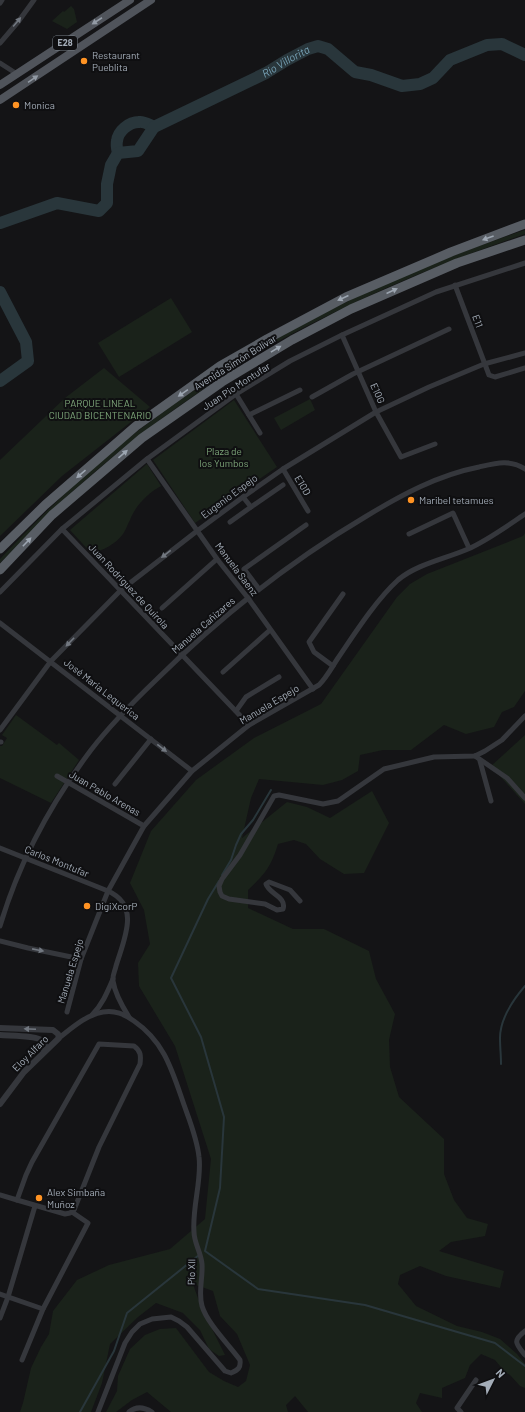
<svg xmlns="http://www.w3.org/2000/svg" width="525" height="1412" viewBox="0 0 525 1412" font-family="Barlow,sans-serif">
<rect width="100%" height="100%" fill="#141416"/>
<g fill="#1a221a">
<polygon points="71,6 74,9 77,22 67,29 52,21 63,11 64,12"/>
<path d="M525 230V234C431 266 339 306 252 356 232 368 214 381 195 395 155 422 117 452 81 484 52 508 27 537 0 563V559C47 509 96 462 151 421 264 336 391 274 525 230Z"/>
<polygon points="171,298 192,332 119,377 98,343"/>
<polygon points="104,368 150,407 62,476 0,536 0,460 65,398"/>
<polygon points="310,399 315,410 281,430 274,418"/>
<polygon points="234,400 277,467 195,523 153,460"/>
<path d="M147 464 161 486C148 493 135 506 130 520 127 525 126 530 123 534 115 545 104 549 92 554L70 530Z"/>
<path d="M525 533V691L514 707 502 712 494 727 466 734 444 725 411 750H383L360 755 358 771 342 780 323 785 259 779 251 798 242 838 287 802 307 807 330 818 372 791 389 823 364 873 344 874 320 859 306 844 294 840 278 844C271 867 265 874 248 890V908L293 929H324L369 951 376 979 395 1014 389 1040 390 1067 399 1097 444 1139V1174L454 1200 467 1218 488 1224 485 1236 451 1242 439 1251 504 1271 500 1288 446 1276 420 1266 400 1275 398 1284 416 1306 457 1326 482 1332 500 1339 517 1354 525 1364V1388L520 1386 510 1375 505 1372 495 1360 481 1354 470 1365 465 1378 442 1388V1398L420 1393 416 1403 422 1412H308L295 1396 286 1405 288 1412H171L147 1392 132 1400 116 1412H106L117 1391 118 1376 130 1349 145 1335 160 1329 176 1328 209 1372 224 1381 238 1387 246 1381 250 1365 237 1334 220 1316 213 1291 193 1284 201 1307 225 1355 219 1356 209 1349 200 1330 183 1313 156 1303 138 1317 110 1344 102 1383 91 1412H20L23 1403 31 1368 41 1347 49 1334 53 1311 77 1280 109 1265 170 1249 205 1219 211 1159 175 1046 139 986 138 963 150 944 144 910 130 883 151 831 196 780 254 738 321 704 397 597 410 584 427 574 523 536Z"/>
<polygon points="16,715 57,745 59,743 79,760 51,803 0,778 0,746 2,746 7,738 2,735"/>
<polygon points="525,735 525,804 491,766"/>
</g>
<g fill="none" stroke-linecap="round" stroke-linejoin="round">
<g stroke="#29363b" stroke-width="2">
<polyline points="222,875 231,860 236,845 241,834 253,820 271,790"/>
<polyline points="219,881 208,899 171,978 201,1037 224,1117 220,1188 205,1251 258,1289 365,1305 495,1343 525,1366"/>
<path d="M501 1064C501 1055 500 1047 500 1038 500 1018 513 1000 525 986"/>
<polyline points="80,1412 114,1351 127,1313 199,1255"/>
</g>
<g stroke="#29363b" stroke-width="12">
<path d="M118 153C117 149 116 145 117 141 118 131 129 122 139 122 144 121 149 125 154 127"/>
<path id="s1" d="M0 223 57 203 99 211 107 203V184L111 165 118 153 138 151 154 127 266 73 287 60 308 49 318 46 328 49 355 72 371 75 402 86 420 84 433 78 450 60 487 45 502 44 525 55"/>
<polyline points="0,292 26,342 28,361 0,381"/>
</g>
<g stroke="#35373c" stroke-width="5">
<polyline points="0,3 2,0"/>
<polyline points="0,43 18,22 34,0"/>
<polyline points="0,63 17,74"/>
<polyline points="455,285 489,375 495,377 525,368"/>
<polyline points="342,335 376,412 401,457 435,444"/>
<polyline points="236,394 260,433"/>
<polyline points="312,397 353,374 449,329"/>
<polyline points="249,415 300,390"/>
<polyline points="147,459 217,559 248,598 313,689"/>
<polyline points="283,469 308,511"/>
<polyline points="243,497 251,507 283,485"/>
<polyline points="230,522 251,507"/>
<polyline points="62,529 249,725"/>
<polyline points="409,534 453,513 469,548"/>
<polyline points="259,589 244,569 306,525"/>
<polyline points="0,592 62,529 147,459 236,394 290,361 342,335 436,292 525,263"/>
<polyline points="162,608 217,559"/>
<polyline points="0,623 192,771"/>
<polyline points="333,666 314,652 309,642 343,594"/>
<polyline points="223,672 270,630"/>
<polyline points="236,711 246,697 279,677"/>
<polyline points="0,730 51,661 121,590 197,531 243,497 283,469 376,412 429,387 484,364 525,353"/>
<polyline points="0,742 1,742"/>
<polyline points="475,756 507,778 525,798"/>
<polyline points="480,761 491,801"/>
<polyline points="57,776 144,826"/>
<polyline points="115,784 151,739"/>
<path d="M0 848 108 891C141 906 124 939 116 966 115 971 112 976 113 981 115 994 122 1006 129 1017"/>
<path d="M300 901 290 890 269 882 266 884C269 894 287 897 283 909L277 910 265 904 229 899 222 896 220 892 219 886 222 879 240 855 274 796 279 795 323 804 338 801 384 769 434 757 475 756 485 751 502 740 525 716"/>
<path d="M0 926C19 862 51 803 91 750 111 724 133 702 156 680 219 618 289 562 365 517 401 495 438 475 479 467 496 463 510 459 525 469"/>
<polyline points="0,941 28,948 81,959"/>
<path d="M67 1012 81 959 108 891 144 826 192 771 249 725 319 685C327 677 332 667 338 658 355 633 376 600 398 580 417 564 445 559 468 549 488 540 507 526 525 514"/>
<path d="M92 1015C102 1005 107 993 113 979"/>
<path d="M59 1038C72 1028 86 1015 103 1012 115 1010 124 1014 134 1021 163 1041 171 1067 182 1099 188 1117 197 1137 199 1157 202 1180 192 1207 194 1232 194 1243 201 1252 202 1264 203 1278 198 1292 202 1306 207 1323 229 1345 240 1360 241 1368 238 1370 231 1373L225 1371 187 1327 179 1321 171 1317 152 1319 140 1324 132 1332 125 1343 98 1412"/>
<path d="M99 1044 134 1046C141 1051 141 1056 140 1064L99 1147 74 1210 70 1213 65 1214 17 1200 26 1175 32 1162Z"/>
<polyline points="0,1195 17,1200"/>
<polyline points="0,1294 43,1309"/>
<polyline points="0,1318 8,1297 35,1206"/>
<path d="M525 1331C512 1341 516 1344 525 1355"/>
<polyline points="22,1360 43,1309 88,1223 72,1212"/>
<path d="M129 1412C136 1406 144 1407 152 1412"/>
<polyline points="461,1412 457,1408 476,1380"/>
</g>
<g stroke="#35373c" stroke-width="6">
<polyline points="0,1028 53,1030 58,1034 59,1038 24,1072 0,1104"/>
<path d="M0 1035C9 1036 39 1035 44 1042 46 1045 45 1048 44 1052"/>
</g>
<g stroke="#50545b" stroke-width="8">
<polyline points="0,85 130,0"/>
<polyline points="0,100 151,0"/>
</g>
<g stroke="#585d64" stroke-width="9">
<polyline points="0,549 45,505 136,426 220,366 267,339 346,297 451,252 525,224"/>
<polyline points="0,570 52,515 142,438 222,382 292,340 351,309 457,263 525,240"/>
</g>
</g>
<defs><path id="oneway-solid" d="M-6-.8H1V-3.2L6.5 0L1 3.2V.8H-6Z"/></defs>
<g fill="#939ba5">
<use href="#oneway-solid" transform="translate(97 21) rotate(147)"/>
<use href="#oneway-solid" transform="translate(33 79) rotate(-34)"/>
</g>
<g fill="#727880">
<use href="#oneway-solid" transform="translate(17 22) rotate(-50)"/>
<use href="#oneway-solid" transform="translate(166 554) rotate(142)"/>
<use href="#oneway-solid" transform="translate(70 642) rotate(134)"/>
<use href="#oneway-solid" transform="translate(162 748) rotate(38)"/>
<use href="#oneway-solid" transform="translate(38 950) rotate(11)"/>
<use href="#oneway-solid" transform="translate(30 1029) rotate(-178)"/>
</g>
<g fill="#9ca5b0">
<use href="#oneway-solid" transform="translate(488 238) rotate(160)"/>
<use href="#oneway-solid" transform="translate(392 291) rotate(-24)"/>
<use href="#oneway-solid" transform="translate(343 298) rotate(155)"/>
<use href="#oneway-solid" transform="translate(276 349) rotate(-31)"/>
<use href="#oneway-solid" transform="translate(183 393) rotate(145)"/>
<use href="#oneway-solid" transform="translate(123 454) rotate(-41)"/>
<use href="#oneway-solid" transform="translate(81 474) rotate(139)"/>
<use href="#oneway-solid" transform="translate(27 542) rotate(-46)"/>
</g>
<g fill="#ff9323" stroke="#0f0f11" stroke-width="1.5">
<circle cx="84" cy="61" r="4"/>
<circle cx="16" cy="105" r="4"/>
<circle cx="411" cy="500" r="4"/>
<circle cx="87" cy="906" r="4"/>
<circle cx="39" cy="1198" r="4"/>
</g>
<g text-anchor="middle" stroke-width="4" stroke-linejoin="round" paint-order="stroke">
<rect fill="#0f0f11" stroke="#777e86" stroke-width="1" x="53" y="36" width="24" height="14" rx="3"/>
<g font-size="9" font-weight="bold" fill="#a4adb8">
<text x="65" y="46">E28</text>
</g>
<g font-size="10" fill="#a4adb8" stroke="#0f0f11" text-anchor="start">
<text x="92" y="59">Restaurant<tspan x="92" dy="12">Pueblita</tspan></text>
<text x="24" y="109">Monica</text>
<text x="419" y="504">Maribel tetamues</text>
<text x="95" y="910">DigiXcorP</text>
<text x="47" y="1196">Alex Simbaña<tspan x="47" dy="12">Muñoz</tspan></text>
</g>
<g font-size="10" fill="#a4adb8" stroke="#0f0f11">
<text transform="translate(478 321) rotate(69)" y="4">E11</text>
<text transform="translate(235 362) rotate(-32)" y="4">Avenida Simón Bolívar</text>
<text transform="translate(236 386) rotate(-33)" y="4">Juan Pio Montufar</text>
<text transform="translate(378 393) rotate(66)" y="4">E10G</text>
<text transform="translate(303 485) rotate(59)" y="4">E10D</text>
<text transform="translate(229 496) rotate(-36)" y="4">Eugenio Espejo</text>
<text transform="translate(237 569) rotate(53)" y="4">Manuela Saenz</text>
<text transform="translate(129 586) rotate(47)" y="4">Juan Rodriguez de Quirola</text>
<text transform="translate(203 625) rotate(-41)" y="4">Manuela Cañizares</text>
<text transform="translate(102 689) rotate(38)" y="4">José Maria Lequerica</text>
<text transform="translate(269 704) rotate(-31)" y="4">Manuela Espejo</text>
<text transform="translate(105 793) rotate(30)" y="4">Juan Pablo Arenas</text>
<text transform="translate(57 861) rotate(22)" y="4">Carlos Montufar</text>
<text transform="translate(70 971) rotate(-73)" y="4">Manuela Espejo</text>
<text transform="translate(30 1053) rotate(-45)" y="4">Eloy Alfaro</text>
<text transform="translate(191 1272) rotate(-89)" y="4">Pío XII</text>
</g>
<g font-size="10" fill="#7da579" stroke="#0f0f11">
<text x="100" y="407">PARQUE LINEAL<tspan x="100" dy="12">CIUDAD BICENTENARIO</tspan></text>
<text x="224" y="455">Plaza de<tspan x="224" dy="12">los Yumbos</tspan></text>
</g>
<g font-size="11" font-style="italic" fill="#78a3b7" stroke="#0f0f11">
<text dy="4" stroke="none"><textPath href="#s1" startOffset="363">Río Villorita</textPath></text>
</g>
</g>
<g transform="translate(493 1380) rotate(48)" stroke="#0f0f11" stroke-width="3" paint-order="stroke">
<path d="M0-3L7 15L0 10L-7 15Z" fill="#a4adb8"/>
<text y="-6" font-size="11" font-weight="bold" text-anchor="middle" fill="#a4adb8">N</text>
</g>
</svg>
